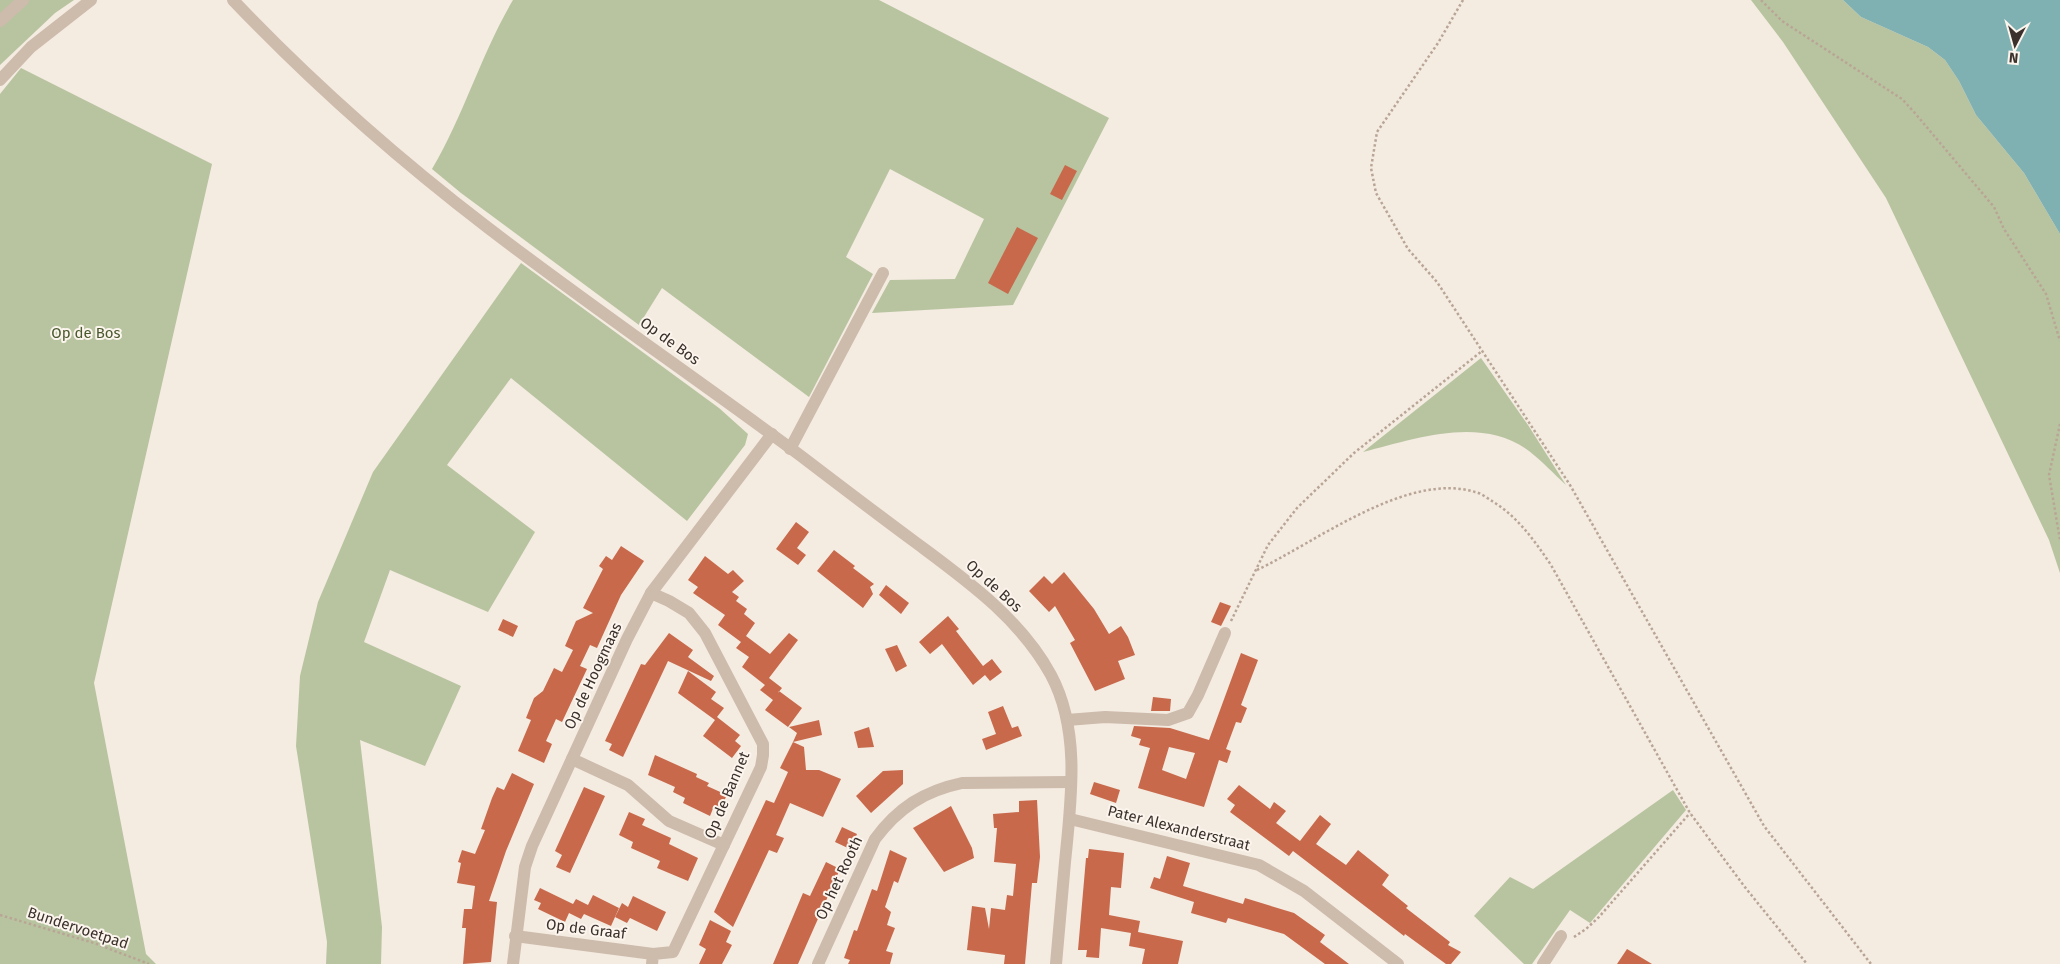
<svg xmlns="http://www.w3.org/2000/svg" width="2060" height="964" viewBox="0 0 2060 964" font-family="'Fira Sans',sans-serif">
<rect width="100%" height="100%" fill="#f4ebe1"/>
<g fill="#b8c4a0">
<polygon points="0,0 74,0 55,13 0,65"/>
<path d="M513 0H879L1109 118 1013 305 872 313 890 280 955 279 984 219 890 169 846 257 873 274 809 397 662 288 639 325 461 193 432 169C464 115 481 54 513 0Z"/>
<polygon points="1751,0 1843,0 1861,17 1928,47 1945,60 1959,81 1976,115 2024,173 2060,234 2060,573 2049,540 1886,198 1783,42"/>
<polygon points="21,68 212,164 94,683 146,954 156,964 0,964 0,94"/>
<polygon points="521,263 719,408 748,434 745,445 687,521 511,378 447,465 535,532 488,612 390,570 364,642 461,686 425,766 360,740 382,927 381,964 326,964 327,942 296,746 300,676 318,602 373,472"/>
<path d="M1481 358 1528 425 1566 485C1554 474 1542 461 1529 451 1481 415 1415 439 1363 452Z"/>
<polygon points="1673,790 1686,810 1590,923 1570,910 1532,964 1524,964 1474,916 1510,877 1533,889"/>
</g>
<polygon fill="#7fb0b2" points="1843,0 2060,0 2060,234 2024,173 1976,115 1959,81 1945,60 1928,47 1861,17"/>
<g fill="#c8694b" fill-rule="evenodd">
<polygon points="1065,165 1077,171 1062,200 1050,194"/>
<polygon points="1017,227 1038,238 1008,294 988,283"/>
<polygon points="796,522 809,532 797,548 806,555 798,565 776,549"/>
<polygon points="621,546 644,561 621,595 597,648 590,645 580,666 587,669 562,722 556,719 546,741 552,744 544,763 518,751 531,720 526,718 534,698 543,691 554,668 562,672 573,650 565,646 576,621 593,613 583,608 603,569 599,566 606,556 612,560"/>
<polygon points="834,550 855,566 853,568 874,584 870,587 873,594 863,608 817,571"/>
<polygon points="705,556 728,574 733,570 744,581 732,592 739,597 736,601 747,609 744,614 755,623 746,636 770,654 789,633 798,640 769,678 782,688 778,693 779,691 802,708 788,727 765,710 773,700 760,690 765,685 742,667 749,657 736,648 741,642 718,625 725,615 693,593 698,587 688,580"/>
<polygon points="1064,572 1094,609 1109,634 1121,626 1128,637 1135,655 1118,661 1125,679 1095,691 1070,643 1075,640 1055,606 1049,612 1029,591 1044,576 1052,584"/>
<polygon points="886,585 909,603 901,614 879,595"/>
<polygon points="1220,602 1231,606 1221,626 1211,622"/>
<polygon points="948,616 959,629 956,631 983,666 992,659 1002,672 990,681 985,675 973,685 942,644 930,654 919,642"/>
<polygon points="503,619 518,626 513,637 498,630"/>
<polygon points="669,633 693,650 688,657 714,676 711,681 668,661 623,757 609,750 612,744 605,741 641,664 645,665"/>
<polygon points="897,645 907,666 896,672 885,649"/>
<path d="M1241 653 1258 660 1241 705 1247 708 1241 723 1236 722 1226 749 1231 751 1227 763 1219 760 1204 807 1138 788 1150 748 1139 745 1141 739 1131 736 1134 726 1170 728 1209 740ZM1169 747 1195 753 1186 779 1162 770Z"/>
<polygon points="688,671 716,692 711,699 724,708 717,717 740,735 735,741 741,746 732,758 703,736 715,720 678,693"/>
<polygon points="1153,697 1171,699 1170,711 1151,711"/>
<polygon points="1003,706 1012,728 1018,726 1022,736 986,750 982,739 996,734 988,712"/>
<polygon points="819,720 822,735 793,742 797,733 789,727"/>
<polygon points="869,727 874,747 858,748 854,732"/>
<polygon points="793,742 804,747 806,770 819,770 841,779 823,817 790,803 776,835 784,838 777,853 769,850 733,927 714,912 766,800 774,803 788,772 780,768"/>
<polygon points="655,755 697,774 696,777 709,783 707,786 727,795 720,809 714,806 710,816 683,803 685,798 673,792 675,787 648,775"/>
<polygon points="903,770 903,784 871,813 856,796 883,771"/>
<polygon points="512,773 534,784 506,851 489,901 497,902 491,962 463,964 466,928 462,928 464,909 472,909 475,886 457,883 461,863 458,862 462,850 475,854 485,830 481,829 492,798 497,787 504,790"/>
<polygon points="1094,782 1120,790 1116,803 1090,794"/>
<polygon points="1239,785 1270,809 1274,802 1286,811 1276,823 1300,841 1320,815 1331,824 1316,844 1346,865 1358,850 1389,875 1382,885 1408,906 1406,908 1450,942 1448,945 1461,952 1451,964 1446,964 1405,934 1404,936 1293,851 1289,856 1230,812 1235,805 1227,799"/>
<polygon points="584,787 605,796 570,873 556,867 562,855 555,851"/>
<polygon points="1037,800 1040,857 1037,883 1032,883 1025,964 1004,964 1005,955 967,950 972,906 985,908 989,929 991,908 1005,910 1007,895 1013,896 1016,864 994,862 997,828 994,828 993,814 1019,812 1019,801"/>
<polygon points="951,806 972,848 974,858 944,872 913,828"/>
<polygon points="629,812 645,819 642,825 671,838 669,844 698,858 688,881 657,868 660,861 631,848 633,842 619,835"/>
<polygon points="842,827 857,834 850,849 835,842"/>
<polygon points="1089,849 1124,853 1121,888 1111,887 1109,915 1140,921 1138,932 1183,941 1178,964 1142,964 1145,949 1129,946 1131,933 1101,928 1099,958 1086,957 1087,950 1078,950 1086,858 1088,858"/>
<polygon points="890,850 907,858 898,883 894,881 885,907 891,912 887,925 895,928 886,951 893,953 890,964 848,964 850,960 844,958 854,930 857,931 872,889 877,891"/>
<polygon points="1167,856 1190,863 1183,886 1243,904 1245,898 1294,913 1325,935 1320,942 1349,964 1325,964 1284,934 1228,918 1226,923 1191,913 1194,902 1150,888 1154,877 1160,879"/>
<polygon points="826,862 840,869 798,964 773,964 803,893 810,896"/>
<polygon points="540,888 573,904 576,899 588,905 593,895 619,908 611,926 584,914 581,919 569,913 565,922 538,909 541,903 534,900"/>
<polygon points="633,896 666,912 657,931 630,918 627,923 615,917 622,903 628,907"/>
<polygon points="710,920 731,931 726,942 732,945 722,964 699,964 706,949 699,945"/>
<polygon points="1627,949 1652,964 1617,964"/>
</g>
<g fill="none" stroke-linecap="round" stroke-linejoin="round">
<g stroke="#b9a596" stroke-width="2.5" stroke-dasharray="2.5 2.5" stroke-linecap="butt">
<polyline points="1463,0 1438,43 1377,132 1371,168 1376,193 1408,249 1437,282 1570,485 1764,826 1871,964"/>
<polyline points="1761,0 1782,21 1902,99 1914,112 1994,207 2004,229 2046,294 2060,341"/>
<polyline points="2060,424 2049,475 2060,540"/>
<path d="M1257 570C1316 542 1408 471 1475 492 1481 493 1487 498 1492 501 1518 517 1534 540 1551 565L1690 813 1744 886 1807 964"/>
<polyline points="1231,621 1268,545 1297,508 1354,453 1482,351"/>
<polyline points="0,915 94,943 149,964"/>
<polyline points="1574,937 1586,929 1599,917 1690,813"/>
</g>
<g stroke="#cdbbac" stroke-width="12">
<path d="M233 0C311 82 397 158 487 227 590 306 697 379 801 456 839 485 877 514 915 542 966 580 1020 618 1051 675 1081 731 1071 801 1065 862 1062 896 1059 930 1056 964"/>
<polyline points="0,21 23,0"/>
<polyline points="0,80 31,47 91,0"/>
<polyline points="790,449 883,273"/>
<polyline points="651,593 669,601 689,613 705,633 763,744 763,755 761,767 673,952 653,954 652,964"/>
<polyline points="1067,720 1105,717 1168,720 1188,713 1198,695 1225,633"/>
<polyline points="572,759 628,785 669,821 724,845"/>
<polyline points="1070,819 1259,865 1304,891 1398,964"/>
<polyline points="515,936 653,954"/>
<polyline points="513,964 525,867 532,846 627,639 651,593 772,434"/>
<path d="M818 964 875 839C898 808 924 791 962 783L1071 782"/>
<polyline points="1543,964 1561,936"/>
</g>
</g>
<g text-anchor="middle" stroke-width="4" stroke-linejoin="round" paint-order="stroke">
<g font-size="15" fill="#4a5a2e" stroke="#fbf5ee">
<text x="86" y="338">Op de Bos</text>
</g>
<g font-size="15" fill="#3b302b" stroke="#fbf5ee">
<text transform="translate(670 341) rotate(36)" y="5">Op de Bos</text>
<text transform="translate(994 586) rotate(42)" y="5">Op de Bos</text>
<text transform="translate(593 676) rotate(-65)" y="5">Op de Hoogmaas</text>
<text transform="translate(727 795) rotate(-67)" y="5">Op de Bannet</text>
<text transform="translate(1179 828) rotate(14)" y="5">Pater Alexanderstraat</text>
<text transform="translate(839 878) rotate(-65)" y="5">Op het Rooth</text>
<text transform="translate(78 928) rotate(18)" y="5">Bundervoetpad</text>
<text transform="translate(586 929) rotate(7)" y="5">Op de Graaf</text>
</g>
</g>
<g transform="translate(2015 45) rotate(186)" stroke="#fbf5ee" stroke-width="4" paint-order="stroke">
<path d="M0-4L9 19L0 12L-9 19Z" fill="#3b302b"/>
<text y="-8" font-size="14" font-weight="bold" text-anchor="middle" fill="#3b302b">N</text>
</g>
</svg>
